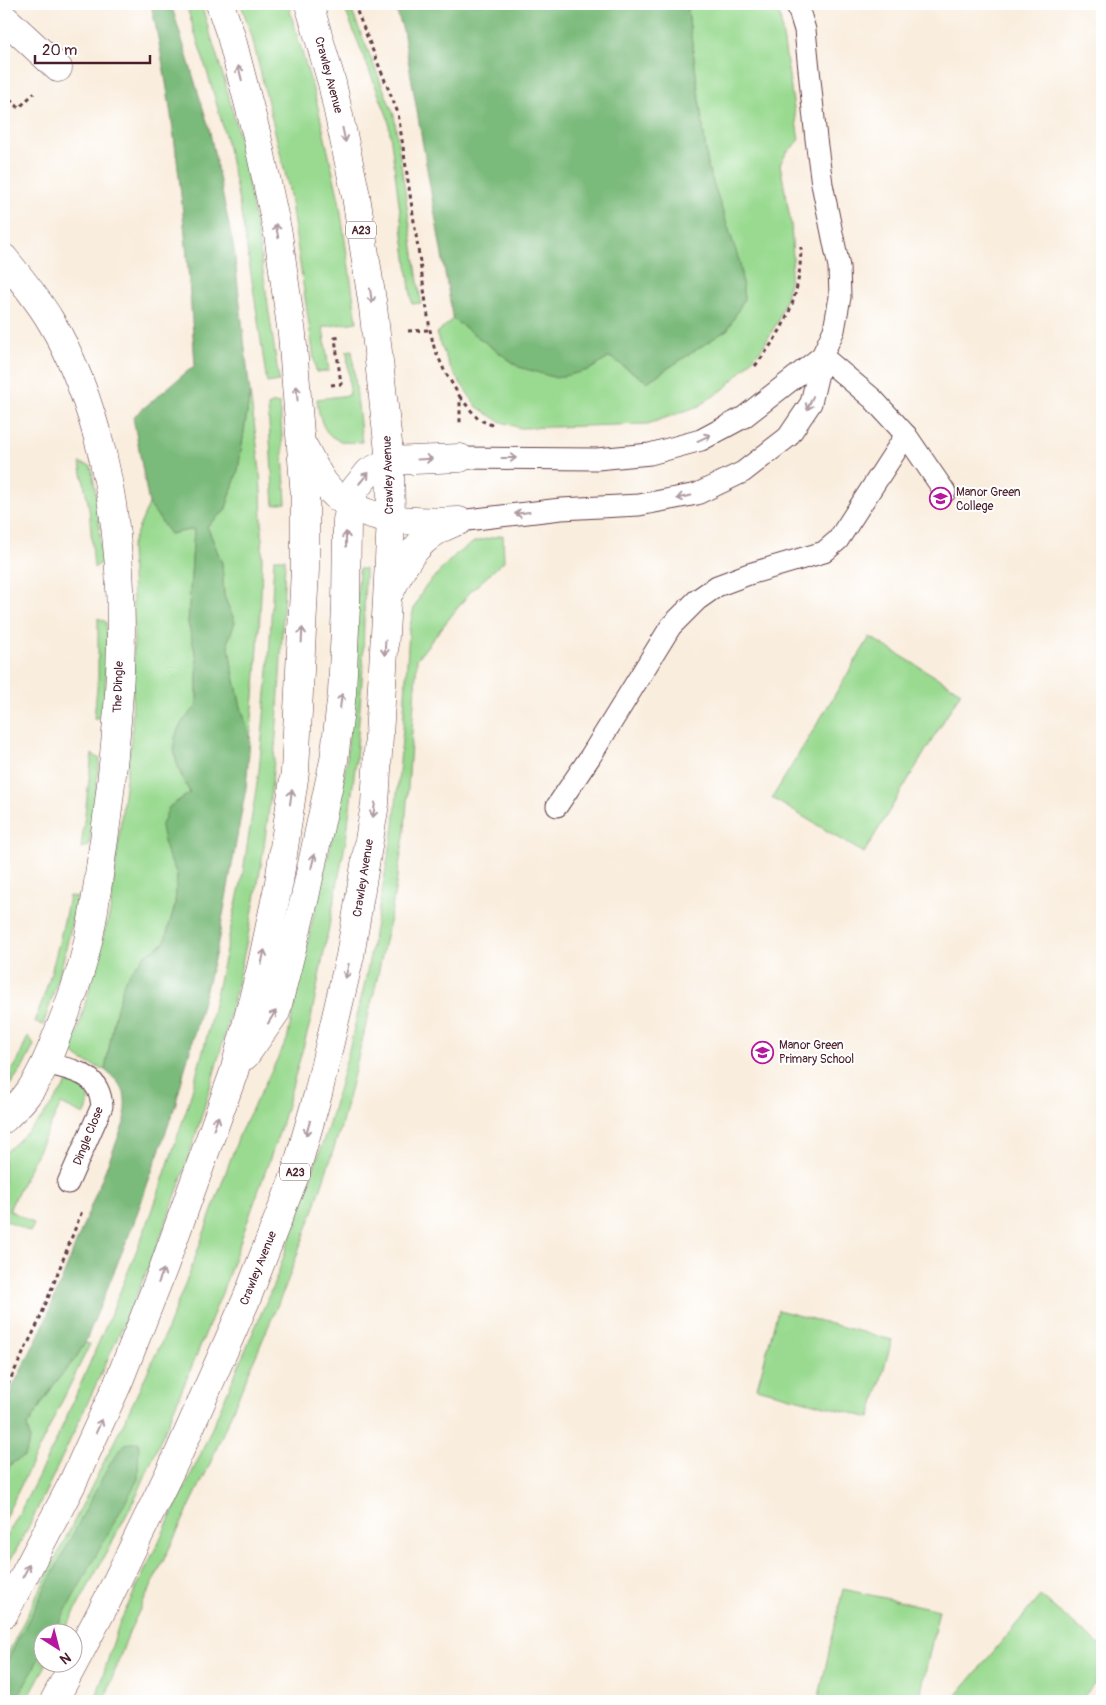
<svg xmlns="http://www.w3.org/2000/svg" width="1106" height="1705" viewBox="0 0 1106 1705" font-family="Pangolin,sans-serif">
<rect width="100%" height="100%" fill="#fff"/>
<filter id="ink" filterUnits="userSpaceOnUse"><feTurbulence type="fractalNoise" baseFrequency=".02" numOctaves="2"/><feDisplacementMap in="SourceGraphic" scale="10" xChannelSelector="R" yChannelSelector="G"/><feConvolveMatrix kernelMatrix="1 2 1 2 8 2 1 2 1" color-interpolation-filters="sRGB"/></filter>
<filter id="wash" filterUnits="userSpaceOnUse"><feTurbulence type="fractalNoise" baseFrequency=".0096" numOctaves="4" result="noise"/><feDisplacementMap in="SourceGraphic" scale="20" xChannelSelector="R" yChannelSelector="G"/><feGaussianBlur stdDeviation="1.12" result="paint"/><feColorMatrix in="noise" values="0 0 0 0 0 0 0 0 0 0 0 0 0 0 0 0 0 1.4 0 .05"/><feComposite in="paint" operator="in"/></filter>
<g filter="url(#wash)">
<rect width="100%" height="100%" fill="#f9eddd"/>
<g fill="#99da90" stroke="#727c5e">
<path d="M186 4H201L225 82 243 152 259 243 279 381 267 383C256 308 246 232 230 157 219 105 201 54 186 4Z"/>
<polygon points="241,4 288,4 317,103 339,200 357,322 323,327 329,371 316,372 289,189 252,37"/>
<polygon points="343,4 349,4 394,115 421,303 412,304 388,118"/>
<polygon points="687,4 778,4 799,141 787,152 780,164 791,224 793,259 787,294 778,321 763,347 745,368 724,389 699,406 648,424 520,428 499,421 477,407 451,369 436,334 453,319 519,367 589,370 610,357 647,382 728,329 744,299 740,263 708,167"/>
<path d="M352 350 362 442C329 446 320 429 317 399L350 395 347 351Z"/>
<path d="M250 393C254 425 260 459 261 491 265 572 258 659 250 739L240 703 232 667 228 641 235 622 224 596 222 563 207 526 225 511 238 470Z"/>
<polygon points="274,403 280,404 286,503 274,505 268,406"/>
<polygon points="80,463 91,466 98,504 102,562 94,568 89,508"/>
<path d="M149 504 170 534 194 529 188 623 197 660V706L181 724 180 773 190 793 169 807 166 851 177 874 175 905 164 943 145 955 115 1015 105 1070C92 1064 73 1060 69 1045L78 1030 110 912 132 729 134 633 131 546Z"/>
<polygon points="503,535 504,561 471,591 417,659 405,830 392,908 376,984 341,1127 314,1209 286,1285 209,1466 129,1632 104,1701 95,1701 119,1624 199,1458 276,1279 329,1124 349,1050 365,982 394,826 403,729 409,630 414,608 424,588 455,555 474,542"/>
<path d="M274 559H285C281 667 277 776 258 883 238 996 207 1108 168 1217 146 1277 119 1335 92 1393 76 1428 59 1464 42 1499 31 1522 19 1548 4 1569V1541L19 1514 56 1441 111 1314 152 1212 188 1105 206 1040 242 878 259 771 269 660Z"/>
<polygon points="359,569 365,569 363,666 356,760 346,840 310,1023 279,1133 222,1293 187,1378 137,1495 64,1632 42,1632 42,1662 47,1663 26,1701 4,1701 4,1661 123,1424 164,1337 191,1269 240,1133 287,1040 313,917 333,834 347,758"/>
<polygon points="98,618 106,622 107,644 104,715 94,719 98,677"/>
<polygon points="870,637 961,692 864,853 772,798"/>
<polygon points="92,754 100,759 89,846 81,848"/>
<path d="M69 896 77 897C69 941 58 983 43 1025L35 1022C50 980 61 939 69 896Z"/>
<polygon points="28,1036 34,1045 23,1067 4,1093 4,1083 18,1061"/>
<path d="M67 1083C86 1085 94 1099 84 1115L61 1104 9 1210 32 1222 34 1225 30 1232 4 1219V1154L41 1119Z"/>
<polygon points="778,1310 892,1340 870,1418 757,1388"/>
<polygon points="85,1343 90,1344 4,1520 4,1474 12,1463 25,1455 30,1439 27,1426 55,1383 75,1359"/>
<polygon points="843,1589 939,1610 919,1701 818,1701"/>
<polygon points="1040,1596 1102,1647 1102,1675 1080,1701 952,1701"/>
</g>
<g fill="#7aba7a" stroke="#626c52">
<path d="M151 4H171L209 128 234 250 250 393 238 470 225 511 207 526 222 563 224 596 235 622 228 641 232 667 240 703 250 739 246 788 217 948 175 1106 133 1225 85 1343 75 1359 55 1383 27 1426 30 1439 25 1456 12 1463 4 1474V1405L44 1324 124 1123C126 1093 128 1090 105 1070L115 1015 125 979 145 955 164 943 175 905 177 874 166 851 161 827 169 807 190 793C179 770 165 746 182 723 186 717 192 711 197 706V660L188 623 194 529 170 534 149 504 133 417 195 365C187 244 177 122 151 4Z"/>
<polygon points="394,4 687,4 708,167 740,263 744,299 728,329 647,382 610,357 589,370 556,378 519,367 453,319 403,30"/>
<polygon points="139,1442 138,1479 54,1632 42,1632 42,1653 16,1701 4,1701 4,1667 110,1463 125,1444"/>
</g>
</g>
<g filter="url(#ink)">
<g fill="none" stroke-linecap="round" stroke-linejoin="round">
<defs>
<g id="service">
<polyline points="822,356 873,399 906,435 945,492"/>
<polyline points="460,458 597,459 650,454 701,440 744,417 822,356"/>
<polyline points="459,521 561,509 639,505 697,494 743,472 788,437 811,403 822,356 834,330 840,297 839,267 822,184 816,139 805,30 797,4"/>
<polyline points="557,806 590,757 671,626 697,600 717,586 749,574 824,552 838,540 906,435"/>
<path d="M46 1063C74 1071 99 1072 102 1106L68 1183"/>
</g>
<g id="minor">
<polyline points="4,18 58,68"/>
<path d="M4 258C20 278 37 298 50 320 74 359 92 413 103 457 132 582 121 714 104 840 98 880 94 922 83 962 76 987 67 1011 57 1035 49 1056 40 1078 26 1096 20 1104 11 1112 4 1119"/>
</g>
<g id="primary">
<path d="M305 449C311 460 316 472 324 483 354 523 414 523 459 521"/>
<path d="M391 590C405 561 420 535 453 523"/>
<polyline points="245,1056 276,1012 305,897 334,760 342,693 346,606 347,520 355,489 369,472 390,461 460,458"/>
<polyline points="4,1614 72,1484 119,1381 163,1269 234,1072 261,968 279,882 295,772 305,569 305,497 292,334 278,234 257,136 231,36 220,4"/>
<polyline points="54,1701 107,1601 179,1453 247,1298 294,1178 318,1094 350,956 375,804 387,600 391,518 390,461 373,307 356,196 332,83 309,4"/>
</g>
</defs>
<use href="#service" stroke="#643e46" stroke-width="23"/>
<use href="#minor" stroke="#643e46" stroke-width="29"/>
<use href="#primary" stroke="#643e46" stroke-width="29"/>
<g stroke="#643e46" stroke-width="3" stroke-dasharray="4 4" stroke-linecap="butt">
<polyline points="354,4 398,113 430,330 434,347 444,370 460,397 460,425"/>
<polyline points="4,94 19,108 34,93"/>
<polyline points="408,331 430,330"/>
<path d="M755 366C787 326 800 298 801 247"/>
<polyline points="331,385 341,384 335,338 342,337"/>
<polyline points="460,397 478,419 494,426"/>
<polyline points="4,1392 39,1321 82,1211"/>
</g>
<use href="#service" stroke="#fff" stroke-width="21"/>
<use href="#minor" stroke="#fff" stroke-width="28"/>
<use href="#primary" stroke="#fff" stroke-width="28"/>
</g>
<defs><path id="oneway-shaft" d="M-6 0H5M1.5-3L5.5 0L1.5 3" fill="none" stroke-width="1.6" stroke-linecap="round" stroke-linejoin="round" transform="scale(1.25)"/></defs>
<g stroke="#ae9aa0">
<use href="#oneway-shaft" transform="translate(240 73) rotate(-104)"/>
<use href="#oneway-shaft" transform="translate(344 135) rotate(78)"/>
<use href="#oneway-shaft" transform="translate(277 231) rotate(-101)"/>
<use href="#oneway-shaft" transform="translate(371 296) rotate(82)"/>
<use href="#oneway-shaft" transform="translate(297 393) rotate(-94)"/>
<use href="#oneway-shaft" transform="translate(810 403) rotate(114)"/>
<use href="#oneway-shaft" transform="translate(704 438) rotate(-25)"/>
<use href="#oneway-shaft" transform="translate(509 458)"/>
<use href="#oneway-shaft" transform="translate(425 459) rotate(-3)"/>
<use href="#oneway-shaft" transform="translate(364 478) rotate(-50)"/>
<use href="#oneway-shaft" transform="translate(684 497) rotate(169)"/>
<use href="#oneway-shaft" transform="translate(522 513) rotate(173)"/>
<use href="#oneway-shaft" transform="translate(346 539) rotate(-90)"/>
<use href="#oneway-shaft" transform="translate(302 635) rotate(-87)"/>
<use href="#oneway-shaft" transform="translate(385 648) rotate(93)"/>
<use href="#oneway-shaft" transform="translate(341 701) rotate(-83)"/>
<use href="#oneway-shaft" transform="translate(291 797) rotate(-82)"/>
<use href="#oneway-shaft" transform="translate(374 810) rotate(98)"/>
<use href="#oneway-shaft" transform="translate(313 861) rotate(-77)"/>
<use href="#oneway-shaft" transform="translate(263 957) rotate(-78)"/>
<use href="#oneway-shaft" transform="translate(347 971) rotate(103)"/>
<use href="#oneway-shaft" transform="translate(272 1017) rotate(-58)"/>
<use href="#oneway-shaft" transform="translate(216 1123) rotate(-70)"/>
<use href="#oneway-shaft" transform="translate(308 1128) rotate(106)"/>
<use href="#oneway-shaft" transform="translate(161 1276) rotate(-69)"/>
<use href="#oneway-shaft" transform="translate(99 1426) rotate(-66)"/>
<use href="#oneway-shaft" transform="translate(26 1571) rotate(-62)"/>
</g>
</g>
<defs>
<symbol id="school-ring" viewBox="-11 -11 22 22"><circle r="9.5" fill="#fff" stroke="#b5179e" stroke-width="1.5"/><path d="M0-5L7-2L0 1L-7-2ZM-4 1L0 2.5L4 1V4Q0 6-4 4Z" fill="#b5179e"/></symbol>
</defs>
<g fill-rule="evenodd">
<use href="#school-ring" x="928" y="486" width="25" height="25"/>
<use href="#school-ring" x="750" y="1040" width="25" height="25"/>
</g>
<g text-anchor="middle" stroke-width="4" stroke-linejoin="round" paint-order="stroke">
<g fill="#fff" stroke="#80626b" stroke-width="1">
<rect x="346" y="221.5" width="30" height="17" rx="4"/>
<rect x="280" y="1163.5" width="30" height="17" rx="4"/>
</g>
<g font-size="11" font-weight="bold" fill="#4a1f2b">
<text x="361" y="234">A23</text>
<text x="295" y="1176">A23</text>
</g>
<g font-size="12" fill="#4a1f2b" stroke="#fff">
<text transform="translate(329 75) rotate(75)" y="4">Crawley Avenue</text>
<text transform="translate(388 475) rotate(-92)" y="4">Crawley Avenue</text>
<text transform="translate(118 687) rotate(-88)" y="4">The Dingle</text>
<text transform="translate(363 878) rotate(-81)" y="4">Crawley Avenue</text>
<text transform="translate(88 1136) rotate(-68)" y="4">Dingle Close</text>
<text transform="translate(258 1268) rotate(-68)" y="4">Crawley Avenue</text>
</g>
<g font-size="12" fill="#4a1f2b" stroke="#fff" text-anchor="start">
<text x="956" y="496">Manor Green<tspan x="956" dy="14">College</tspan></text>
<text x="779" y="1049">Manor Green<tspan x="779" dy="14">Primary School</tspan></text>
</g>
</g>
<rect width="1106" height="1705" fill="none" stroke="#fff" stroke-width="20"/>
<g transform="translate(58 1648) rotate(144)"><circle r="24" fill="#ffffff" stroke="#b7a5aa"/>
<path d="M0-4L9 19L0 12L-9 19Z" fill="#b5179e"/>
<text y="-8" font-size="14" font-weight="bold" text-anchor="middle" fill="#4a1f2b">N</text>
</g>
<path d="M35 55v8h115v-8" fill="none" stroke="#4a1f2b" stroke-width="2.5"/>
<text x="42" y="55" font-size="15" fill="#4a1f2b" stroke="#ffffff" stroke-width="4" paint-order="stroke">20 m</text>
</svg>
